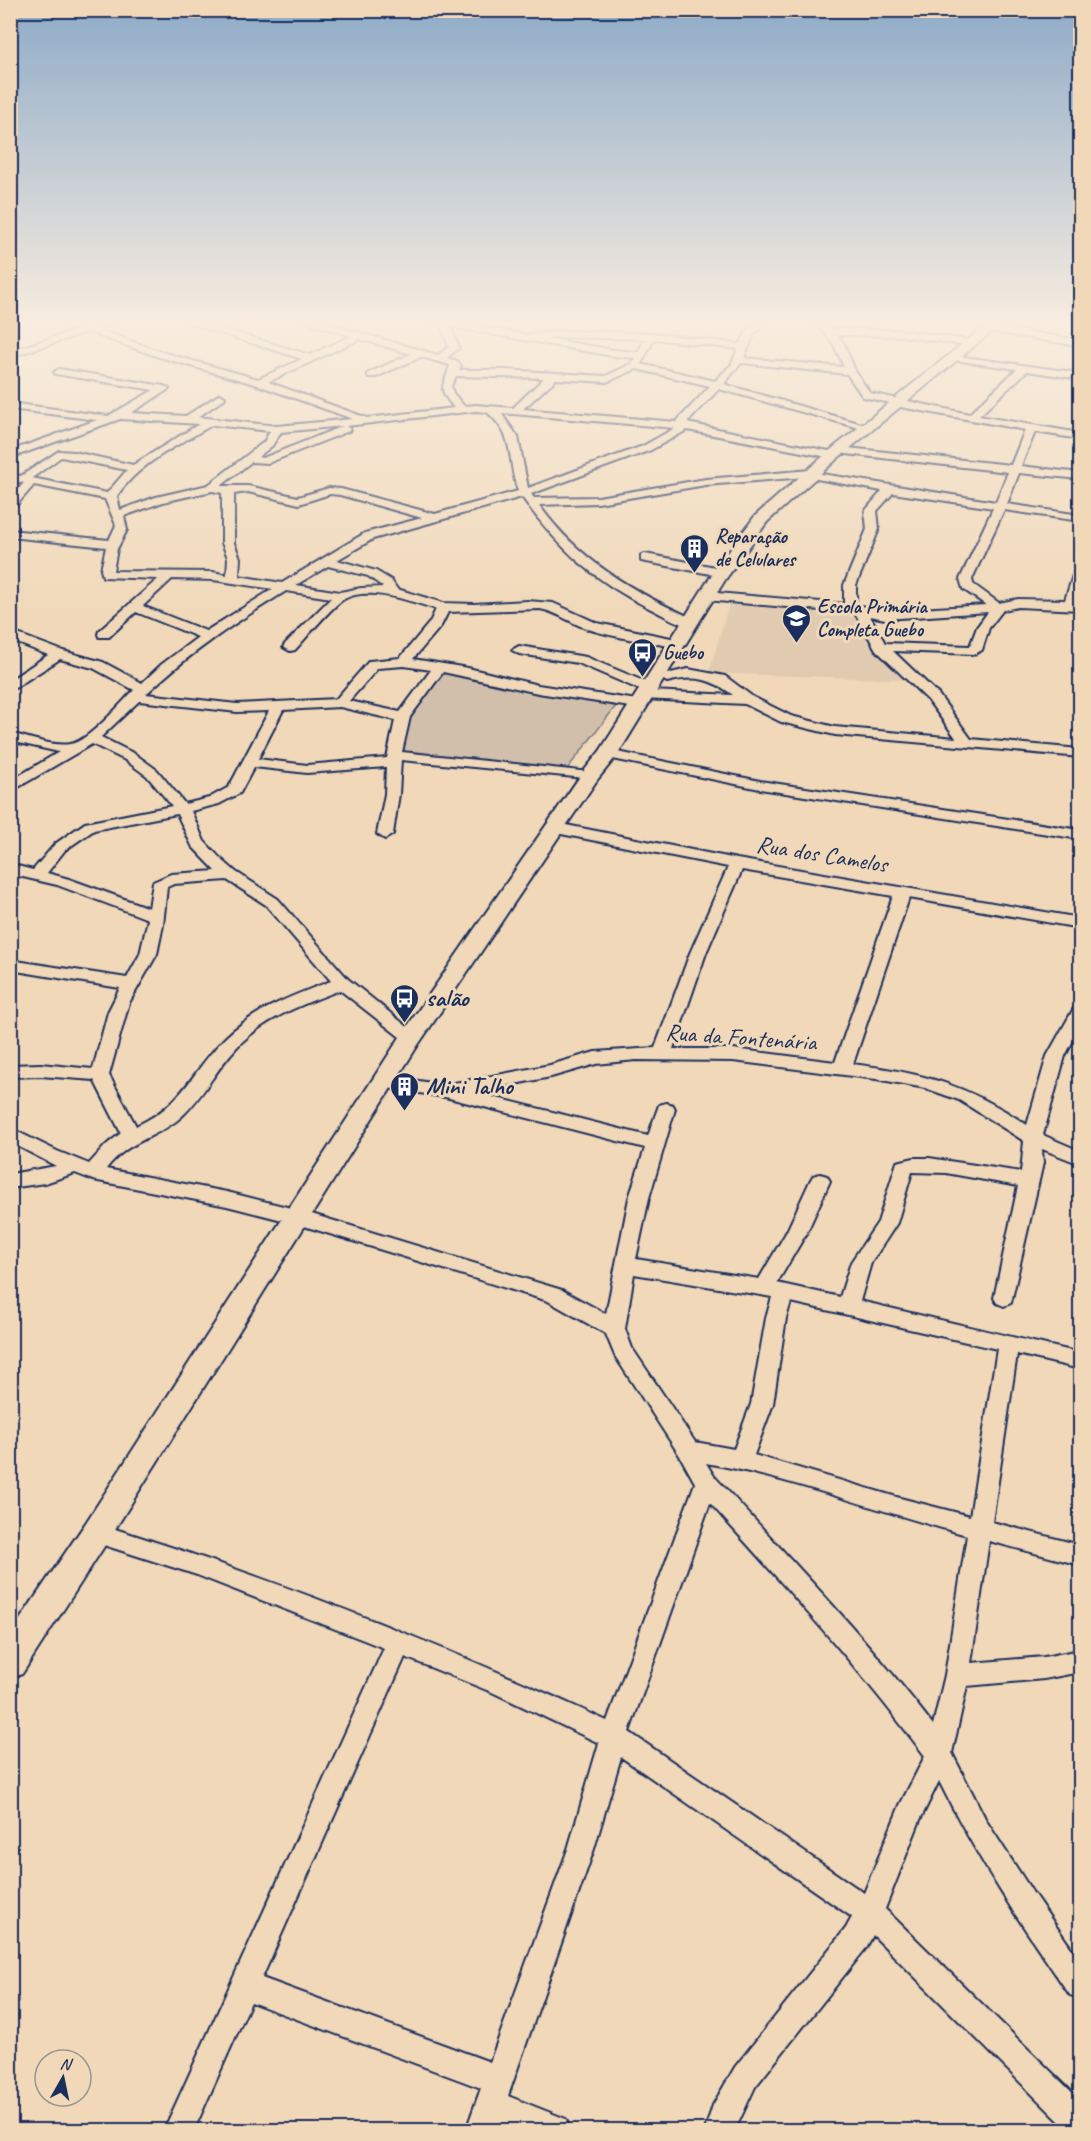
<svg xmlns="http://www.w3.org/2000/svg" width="1091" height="2141" viewBox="0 0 1091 2141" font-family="Caveat,sans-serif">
<rect width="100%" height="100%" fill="#f0d8b8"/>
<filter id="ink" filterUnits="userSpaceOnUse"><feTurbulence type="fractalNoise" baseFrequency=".0167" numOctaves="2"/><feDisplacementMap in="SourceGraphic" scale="12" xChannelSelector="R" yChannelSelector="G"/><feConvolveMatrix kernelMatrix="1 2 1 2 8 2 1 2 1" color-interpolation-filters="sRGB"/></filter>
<g filter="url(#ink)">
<polygon fill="#e0cbb1" points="729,604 856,614 886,662 913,680 709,673"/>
<polygon fill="#d1bfab" stroke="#767784" stroke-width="1.5" points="441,672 619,702 564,773 403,754 398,751 408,717"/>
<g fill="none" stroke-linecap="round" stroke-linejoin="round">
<defs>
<g id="street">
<path d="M61 321C71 321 78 324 86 325 91 326 108 321 117 321L97 329 165 353 258 379 302 359 182 321H197L310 355 351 336 303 321H319L438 355 449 347 441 325 429 321H451L527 335 556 331 651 333 740 344 747 331 758 321H769L754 334 744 358 844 367 834 345 815 321H825L832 329 900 330 974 341 976 343 971 346 900 336 837 335 844 344 855 371 870 393 969 414 1017 369 953 360 950 359V355L1080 373V379L1027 371 979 416 1080 433V439L1035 432 1021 466 1080 473V479L1019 473 1007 504 1080 515V521L1004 510 972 579 973 584 999 603 1018 599 1065 600 1074 572 1080 568V590L1077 602H1080V610L1018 607 1003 610 989 628 982 650 975 654 893 651 938 694 971 739 1080 749V757L835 735 781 722 745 704 643 699 636 695 643 691 578 663 519 654 512 650 519 646 586 657 653 685 655 688 651 691 733 695C710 678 695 675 667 682L660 678 662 675 688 669 725 676 753 697 791 716 835 727 956 738 928 700 876 650 855 613 706 600 700 596 706 592 844 604V585L867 529 865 511 882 491 806 477 706 485 598 503 539 505C578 560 633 592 694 619L695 622 689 626C676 623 663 615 651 609 593 580 559 549 522 497L373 539 337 560 376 571 391 580 397 589 443 603 474 604 527 601 553 603 597 623 676 639 683 643 676 647C646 642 616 638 588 629 570 623 558 612 540 609L448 612 441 626 413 659 468 668 538 685 637 700 644 704 637 708 538 693 443 672 410 717 402 752 590 772 597 776 595 779 401 760 399 794 393 834 385 839 377 834 385 794 386 767 307 773 254 767 240 793 219 804 191 811 204 841 220 858 236 872 278 899 348 979 420 1037 417 1041H405L340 990C304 1004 263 1018 236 1048 216 1069 203 1097 181 1117 156 1139 129 1139 106 1169L227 1192 295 1209 562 1290 606 1314 629 1198 645 1148 445 1097 382 1087 376 1085 373 1081 376 1077 382 1075 444 1085 550 1065 595 1052 655 1048 690 953 728 867 556 833 551 831 548 828 551 825 556 823 737 859 1080 918V928L909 898 853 1064C923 1073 968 1085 1027 1125L1047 1056 1074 1008 1080 1007V1027L1065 1056 1043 1135 1080 1151V1164L1042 1149 1043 1163 1011 1303 1004 1306 997 1303 994 1298 1018 1186 946 1173 912 1172 897 1223 871 1263 860 1301 1080 1353V1369L1017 1354 992 1522 1080 1545V1565L989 1541 971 1663 1044 1657 1080 1650V1672L1044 1679 967 1686 952 1753 987 1822 1033 1893 1080 1961V1999L1070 1995C1021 1925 977 1858 939 1781L920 1820 885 1909 1080 2100V2130H1068L873 1935 866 1948 755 2087 735 2130H705L713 2105 735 2067 846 1928 852 1917 621 1757 594 1849 508 2096 566 2119 570 2130H519L499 2122 496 2130H466L481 2088 251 2002 194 2130H164L384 1648 197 1575 88 1540 84 1533 88 1526 96 1523C270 1577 441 1644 607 1721L695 1483 680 1456 615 1356 606 1334 548 1301 294 1223 227 1206 93 1180 75 1173 45 1183 10 1188V1174L56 1166 10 1142V1128L57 1151 89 1164 106 1145 121 1133 94 1080 40 1076 10 1077V1065L40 1064 93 1069 108 1012 120 988 10 970V960L127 978 140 954 148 919 57 885 10 874V864L33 870 55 844 85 823 172 806 147 776 125 760 92 744 10 792V781L59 752 10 741V733C28 737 52 747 70 744 88 742 121 703 134 690L93 668 60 659 10 691V680L48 655 10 640V631L63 651 103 662 142 683 162 664 198 637 136 612 109 637H99L98 634 99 631 158 579 103 577 101 570 106 547 10 537V530L109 540 116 525 105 499 34 485 14 508 10 509V498L24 483 12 480 10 478 16 475 21 476 59 451 74 452 133 465 199 424 120 419 10 458V451L97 420 10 409V403L108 416 154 390 55 374 54 372 59 369 164 386 169 389 131 413 186 416 220 394 225 397 224 399 198 417 277 426 353 419 255 384 159 357 88 332 10 357V351L79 329ZM451 327 613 356 635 358 631 364 606 376 505 370H459L461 366 457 361 447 358 459 348ZM556 337 645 339 638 352 613 350 546 338ZM360 339 411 354 368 373V377H376L421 357 450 365C444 388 436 386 454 408L367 418 268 382ZM654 339 738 349 731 365 715 381 641 364ZM741 363 847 374 863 397 890 403 895 406 1025 430 1011 465 838 447 834 448V452L687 423 719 389 863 429 867 430 872 427 724 384ZM636 369 710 386 676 422 523 409 556 379 607 382ZM456 376 544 378 513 408 476 405 464 406 453 393 451 386ZM476 411 487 412C517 438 506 458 518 491L435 514 341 489 329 488 298 497 248 486H221L251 462 268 463 349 431 350 429 346 426ZM501 413 675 428 643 446 528 488 518 437ZM212 425 270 431 264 442 208 485 156 497 120 510 117 496C139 463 178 445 212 425ZM343 426 263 458 258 457 272 446 281 432ZM687 430 833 458 837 457V453L1008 472 996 502 816 473 811 470 706 479 598 497 534 498 531 494 651 450ZM61 457 127 470 107 493 32 478ZM212 491 222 493V543L228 558 227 575 213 572 113 571 117 549 127 530 124 516 163 502ZM248 492 299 504 330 494 340 495 422 518 365 533 282 583 239 576 240 558 234 543V494ZM893 493 993 508 960 579 963 589 986 605 885 611 856 605V585L879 529 877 511ZM328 566 368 576 383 587 361 588 340 592 296 585ZM172 579 213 580 273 589 206 631 143 606ZM286 591 331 598 285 644 283 647 290 651 295 650C306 638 332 606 344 599 368 585 413 602 436 609L430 622 400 658 369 661 336 699 237 704 146 694C189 653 236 622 286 591ZM988 612 977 627 970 646 885 643 870 616 885 619ZM404 666 431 670 400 712 349 701 378 668ZM139 701 237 712 269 711 229 787 209 798 185 804 157 770 135 754 101 737ZM340 707 395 720 387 758 307 765 258 759 283 710ZM177 814 192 846 216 871 171 874 153 882 149 908 69 879 47 873 65 850 94 830ZM742 870 893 896 835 1062 733 1049H673L706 953ZM227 880 266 905 331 981C295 995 255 1009 226 1037 191 1071 186 1103 136 1126L109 1075 129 1003 157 954 163 925 167 887 174 884ZM636 1060 733 1061 876 1079 925 1088 959 1100 1024 1141 1021 1172 929 1158H914L897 1162 878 1222 851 1262 840 1297 777 1283 807 1232 830 1181 827 1176 820 1174 813 1176 810 1181 787 1231 759 1279 636 1259 649 1198 675 1109 673 1105 666 1103 659 1105 648 1136 473 1092 551 1077 596 1064ZM634 1274 772 1297 766 1318 751 1404 734 1449 695 1442 632 1348 625 1329ZM791 1302 997 1349 970 1516 900 1498 754 1455 773 1404 786 1318ZM706 1463C795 1479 880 1512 967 1535L945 1675 933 1725C866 1637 789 1558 714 1476ZM710 1503C784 1585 859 1667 925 1756L900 1805 864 1893 629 1732ZM405 1657 494 1693 599 1743 568 1849 490 2062 262 1978Z"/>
<polygon points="989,326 1080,340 1080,346 986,331 984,329"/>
<polygon points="645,554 721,568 727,572 721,576 641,561 641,555"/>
<polygon points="608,750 760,781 1080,830 1080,839 760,789 603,757 601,754 603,751"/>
</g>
<polygon id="secondary" points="991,321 1005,321 838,458 767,522 725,580 618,754 597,780 418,1045 107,1542 22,1674 10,1678 10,1634 85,1524 400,1037 583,772 600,751 709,579 755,516 828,452"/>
</defs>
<use href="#street" stroke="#1b2f5e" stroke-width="4"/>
<use href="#secondary" stroke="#1b2f5e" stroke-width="4"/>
<use href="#street" fill="#f0d8b8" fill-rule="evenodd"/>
<use href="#secondary" fill="#f0d8b8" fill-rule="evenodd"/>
</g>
</g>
<linearGradient id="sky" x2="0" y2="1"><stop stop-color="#8eabc8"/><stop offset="0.52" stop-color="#f8eddf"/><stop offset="1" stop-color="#f8eddf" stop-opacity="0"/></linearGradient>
<rect width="1091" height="621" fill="url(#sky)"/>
<defs>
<symbol id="building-pin" viewBox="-11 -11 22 30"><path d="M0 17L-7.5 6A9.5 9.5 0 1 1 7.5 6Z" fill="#1b2f5e" stroke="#f0d8b8"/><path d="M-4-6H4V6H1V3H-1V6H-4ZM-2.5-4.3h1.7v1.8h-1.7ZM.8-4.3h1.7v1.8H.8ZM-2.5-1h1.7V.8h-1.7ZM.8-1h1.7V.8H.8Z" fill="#fff"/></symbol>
<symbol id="school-pin" viewBox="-11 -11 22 30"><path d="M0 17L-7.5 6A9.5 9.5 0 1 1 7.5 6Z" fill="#1b2f5e" stroke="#f0d8b8"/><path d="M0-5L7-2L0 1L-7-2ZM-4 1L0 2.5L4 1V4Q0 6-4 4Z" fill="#fff"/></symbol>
<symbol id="bus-pin" viewBox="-11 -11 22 30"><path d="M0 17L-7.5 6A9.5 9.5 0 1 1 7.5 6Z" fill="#1b2f5e" stroke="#f0d8b8"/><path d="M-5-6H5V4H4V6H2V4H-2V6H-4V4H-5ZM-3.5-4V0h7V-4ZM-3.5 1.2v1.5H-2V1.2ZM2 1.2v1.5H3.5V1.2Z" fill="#fff"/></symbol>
</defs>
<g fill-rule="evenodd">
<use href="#building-pin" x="678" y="532" width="33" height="45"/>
<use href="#school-pin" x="780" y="602" width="33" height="45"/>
<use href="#bus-pin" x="626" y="636" width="33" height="45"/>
<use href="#bus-pin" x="388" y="982" width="33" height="45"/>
<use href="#building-pin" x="388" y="1070" width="33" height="45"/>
</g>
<g text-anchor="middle" stroke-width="6" stroke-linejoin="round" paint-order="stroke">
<g font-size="20" font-weight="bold" fill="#1b2f5e" stroke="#f0d8b8" text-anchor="start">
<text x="715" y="543">Reparação<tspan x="715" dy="23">de Celulares</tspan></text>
<text x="817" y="613">Escola Primária<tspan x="817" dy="23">Completa Guebo</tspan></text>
<text x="663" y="659">Guebo</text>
</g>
<g font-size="24" fill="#1b2f5e" stroke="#f0d8b8">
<text transform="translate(822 854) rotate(9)" y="8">Rua dos Camelos</text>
<text transform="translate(741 1037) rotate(4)" y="8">Rua da Fontenária</text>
</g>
<g font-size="24" font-weight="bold" fill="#1b2f5e" stroke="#f0d8b8" text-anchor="start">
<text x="426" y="1006">salão</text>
<text x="426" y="1094">Mini Talho</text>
</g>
</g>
<rect width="1091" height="2141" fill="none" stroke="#f0d8b8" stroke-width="36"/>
<rect x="18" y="18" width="1055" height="2105" fill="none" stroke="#1b2f5e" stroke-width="2" filter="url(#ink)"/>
<g transform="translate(63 2078) rotate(9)"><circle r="28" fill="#f0d8b8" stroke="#9b9494" stroke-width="1.5"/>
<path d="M0-4.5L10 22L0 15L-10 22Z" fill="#1b2f5e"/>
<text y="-9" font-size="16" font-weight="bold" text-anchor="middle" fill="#1b2f5e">N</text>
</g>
</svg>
